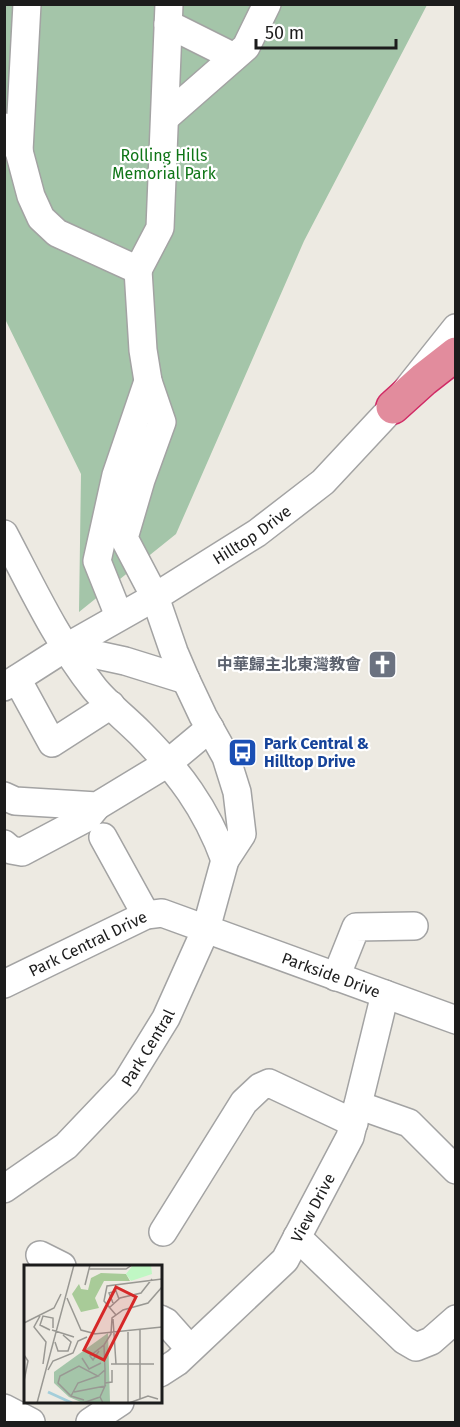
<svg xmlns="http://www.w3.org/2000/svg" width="460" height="1427" viewBox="0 0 460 1427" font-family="'Fira Sans','Noto Sans SC',sans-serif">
<rect width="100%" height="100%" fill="#edeae2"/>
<polygon fill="#a4c5a9" points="5,5 427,5 304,241 176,534 79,612 81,474 5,319"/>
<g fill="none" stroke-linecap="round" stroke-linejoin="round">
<defs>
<g id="minor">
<polyline points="168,24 234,57"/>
<polyline points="166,117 246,47 267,4"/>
<polyline points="4,127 19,151 31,196 41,218 57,233 138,270 160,228 169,4"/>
<polyline points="19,151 27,4"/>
<path d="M4 534C32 587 57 641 94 688 107 704 125 718 140 733 179 772 206 808 225 860"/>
<polyline points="119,616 97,561 116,475 148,381"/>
<polyline points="65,648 125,661 186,680"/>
<polyline points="17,679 52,743 111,705"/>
<path id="s1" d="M4 687 65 648 155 597 257 533 323 482 393 407 456 328"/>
<polyline points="4,796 15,801 97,806 168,763 210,728"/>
<polyline points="103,837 146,915"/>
<polyline points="4,844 11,850 22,852 88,817 97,806"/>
<polyline points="336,977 356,927 414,926"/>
<path id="s2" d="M4 984 146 915 162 913 456 1020"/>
<polyline points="358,1105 409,1123 456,1170"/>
<path id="s3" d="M4 1189 66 1146 126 1083 166 1018 206 929 225 860 242 834 237 792 226 757 203 716 186 680 174 652 155 597 124 538 141 480 162 422 148 381 143 350 138 270"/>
<polyline points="163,1232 244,1102 260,1087 269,1083 354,1123"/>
<polyline points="297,1237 404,1340 416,1347 431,1341 456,1319"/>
<polyline points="40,1255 62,1266"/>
<polyline points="160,1319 166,1322 190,1349"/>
<path id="s4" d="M160 1373 177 1362 285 1260 350 1137 385 994"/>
<polyline points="4,1408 31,1422"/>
<polyline points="90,1422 120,1402"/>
</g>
<polyline id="highway" points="393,407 424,379 456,354"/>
</defs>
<use href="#minor" stroke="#a3a3a3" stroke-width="30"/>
<use href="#highway" stroke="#d02a65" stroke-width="36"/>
<use href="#minor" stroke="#fff" stroke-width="27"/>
<use href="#highway" stroke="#e28c9d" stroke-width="33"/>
</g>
<defs>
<symbol id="church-square" viewBox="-11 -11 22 22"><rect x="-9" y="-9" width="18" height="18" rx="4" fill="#6b7280" stroke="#fff"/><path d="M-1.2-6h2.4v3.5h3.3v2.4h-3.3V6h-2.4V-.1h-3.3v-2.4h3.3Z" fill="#fff"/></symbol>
<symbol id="bus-square" viewBox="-11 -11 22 22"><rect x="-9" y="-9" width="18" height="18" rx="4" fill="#1a4fb4" stroke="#fff"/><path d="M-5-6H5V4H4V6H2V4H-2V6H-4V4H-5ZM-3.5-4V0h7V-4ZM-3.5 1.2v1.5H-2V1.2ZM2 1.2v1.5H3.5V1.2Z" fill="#fff"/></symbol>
</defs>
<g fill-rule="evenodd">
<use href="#church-square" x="366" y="648" width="33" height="33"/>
<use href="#bus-square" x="226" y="736" width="33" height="33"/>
</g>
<g text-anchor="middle" stroke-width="4.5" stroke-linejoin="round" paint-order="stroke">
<g font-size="16" fill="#0f7517" stroke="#fff">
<text x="164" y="161">Rolling Hills<tspan x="164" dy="18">Memorial Park</tspan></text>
</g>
<g font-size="16" fill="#1c1c1c" stroke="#fff">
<text dy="6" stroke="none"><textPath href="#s1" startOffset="291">Hilltop Drive</textPath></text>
<text dy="6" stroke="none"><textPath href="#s2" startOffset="93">Park Central Drive</textPath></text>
<text dy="6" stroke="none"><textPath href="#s2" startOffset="354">Parkside Drive</textPath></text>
<text dy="6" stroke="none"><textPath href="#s3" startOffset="204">Park Central</textPath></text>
<text dy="6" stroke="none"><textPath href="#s4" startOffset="228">View Drive</textPath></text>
</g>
<g font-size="16" font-weight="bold" fill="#5b616d" stroke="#fff" text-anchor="end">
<text x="361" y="670">中華歸主北東灣教會</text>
</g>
<g font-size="16" font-weight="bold" fill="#164399" stroke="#fff" text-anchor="start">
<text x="264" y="749">Park Central &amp;<tspan x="264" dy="18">Hilltop Drive</tspan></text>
</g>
</g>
<g transform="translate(24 1265)">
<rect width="138" height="138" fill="#edeae2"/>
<path d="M77 8 102 9 106 16H80L71 33 75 43 57 47 48 29 55 19 57 24 64 25 67 13Z" fill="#a8cb98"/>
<path d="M84 68 86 138H59L45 132 30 118V107Z" fill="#a4c5a9"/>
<path d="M109 0H127L128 9 107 16 102 9Z" fill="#c0f7c4"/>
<path fill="none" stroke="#a4ceda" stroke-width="3" d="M24 127 48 138"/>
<path fill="none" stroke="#999893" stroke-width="1.5" d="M65 4H102L108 0M61 20 66 0M43 33 57 65 72 69M89 38 85 28 92 26 95 34M85 43 96 33 117 28 128 14M92 50 80 36 83 21 138 14M16 51 10 62 22 77 19 99M89 54 92 99M0 58 30 43 37 29M26 65 16 60 19 51 29 53V63M28 65 50 72M116 65V134M70 69 138 62M31 77 34 86H44L47 77 39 70M80 80 87 69 88 53 99 45 124 38 138 22M75 86 69 95 66 91 80 80 81 105M0 90 4 96 0 116M58 93 65 104 77 98M87 99H130M24 105 29 96 49 88 54 76 63 72M74 111 81 105V121M81 118 88 117V105M50 127 81 121 76 132M47 131 54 118 74 111 55 101 36 111 34 118 47 131 60 135M13 138 50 0M59 138 76 132 79 138M104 138V65M105 138 124 131 134 134"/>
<path fill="#d62828" fill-opacity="0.15" stroke="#d62828" stroke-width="3" d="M92 22 112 32 80 95 60 85Z"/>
<rect width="138" height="138" fill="none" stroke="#1c1c1c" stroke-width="3"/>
</g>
<rect width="460" height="1427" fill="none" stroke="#1c1c1c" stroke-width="12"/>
<path d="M256 39v9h140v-9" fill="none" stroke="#1c1c1c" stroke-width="3"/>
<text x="265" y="39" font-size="18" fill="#1c1c1c" stroke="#ffffff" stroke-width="4.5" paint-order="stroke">50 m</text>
</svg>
